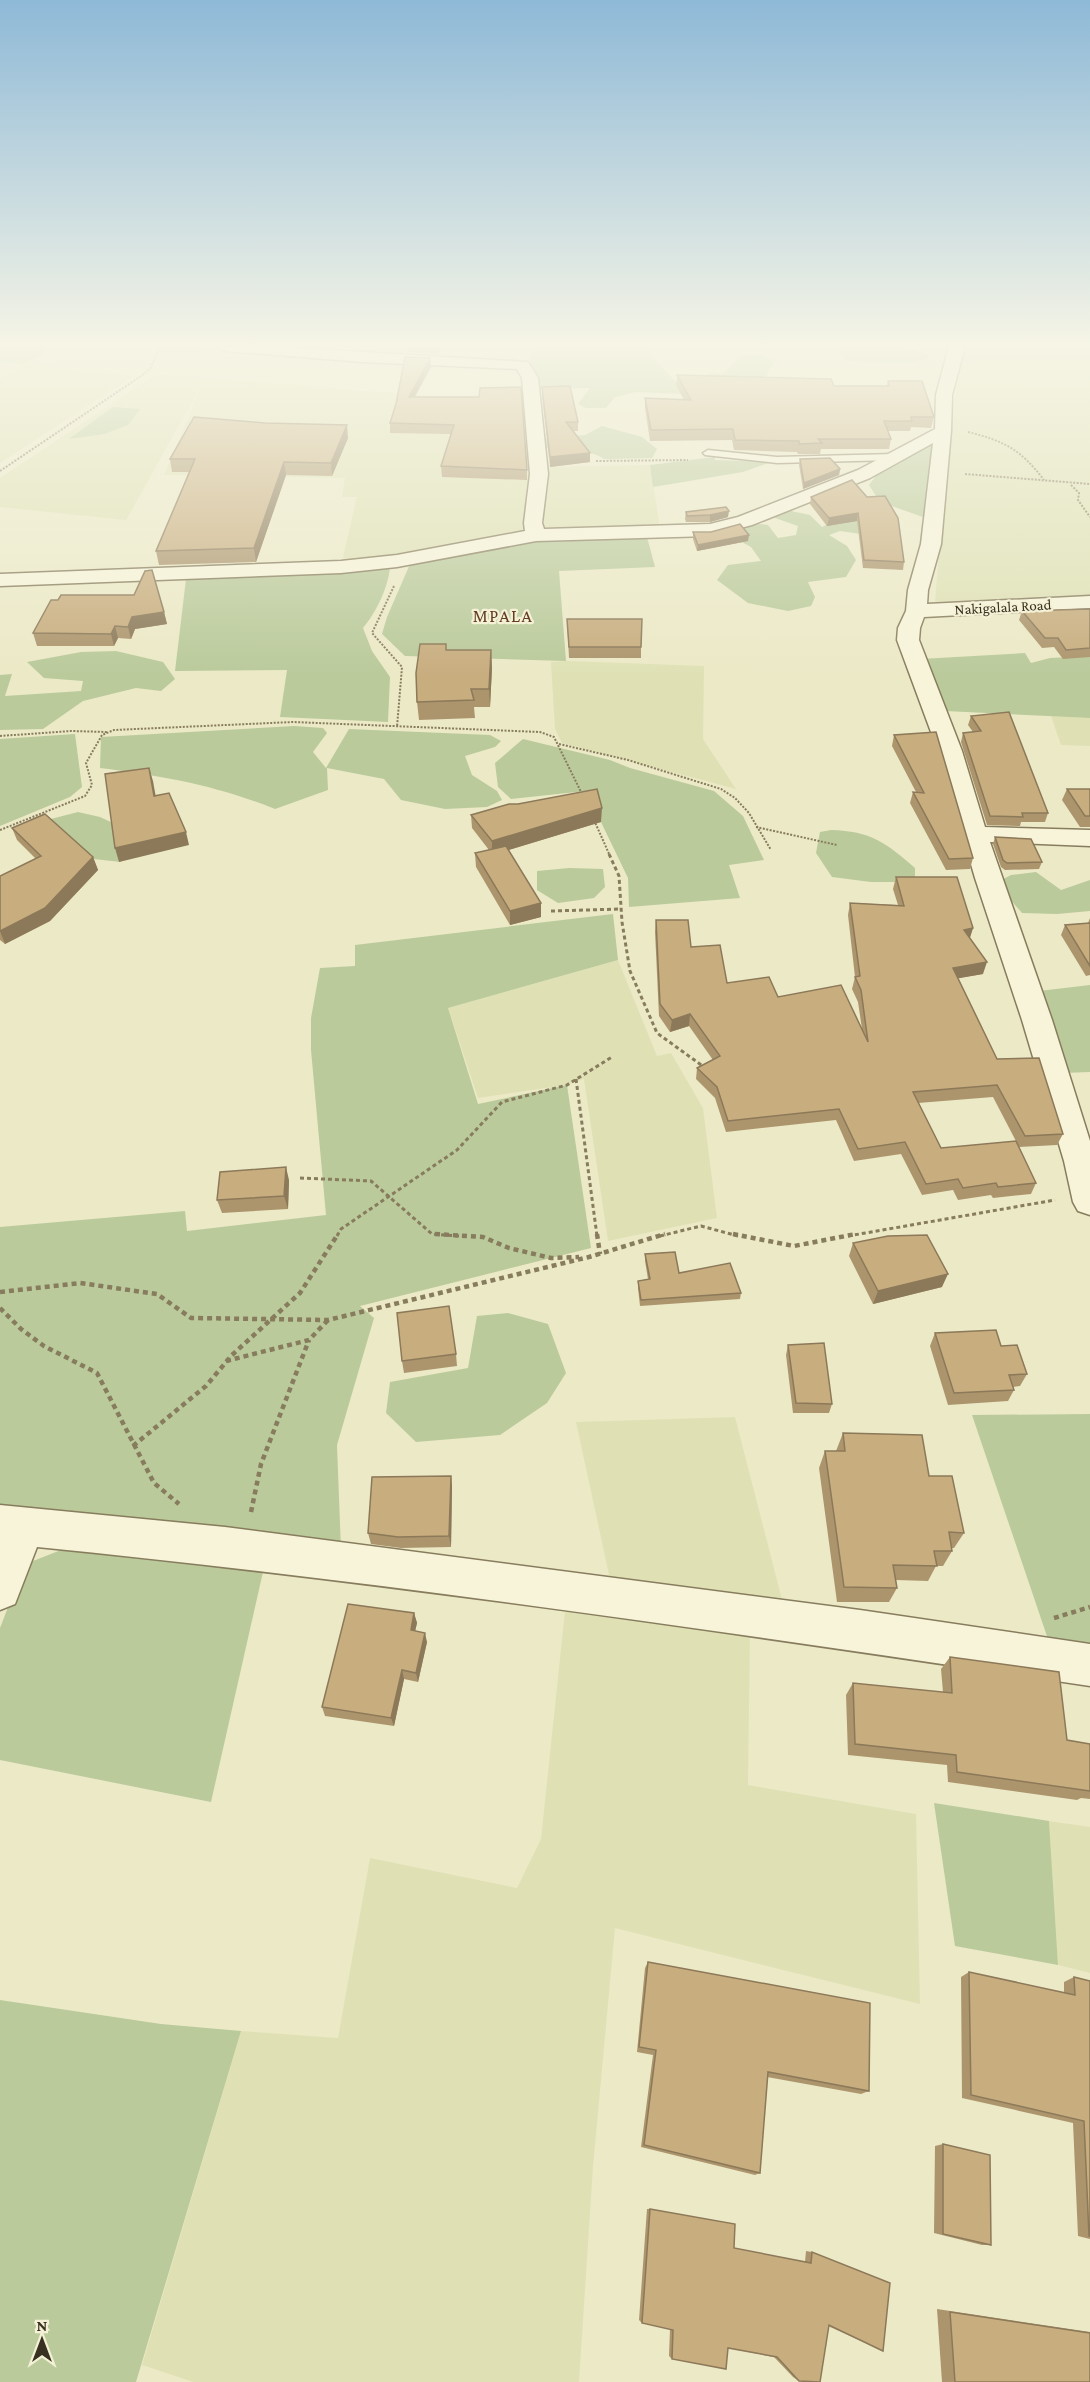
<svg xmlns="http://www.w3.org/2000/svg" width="1090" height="2382" viewBox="0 0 1090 2382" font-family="'Crimson Pro',serif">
<rect width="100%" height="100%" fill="#ece9c7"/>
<g fill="#dfe1b5">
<polygon points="222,343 400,343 392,356"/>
<polygon points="959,343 1090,343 1090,597 942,604 935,601 950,425 963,353"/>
<polygon points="24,364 134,376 0,463 0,379"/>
<polygon points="156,374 525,404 534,480 525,531 349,562 343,557 357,497 342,497 345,478 164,475 202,385 126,520 0,507 0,478"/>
<polygon points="650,465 660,528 544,529 544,467"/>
<polygon points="566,661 704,666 703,739 736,789 562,743 555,729 551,662"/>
<polygon points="1051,716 1090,718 1090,746 1061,745"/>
<polygon points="618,960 657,1056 671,1053 703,1108 717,1218 608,1241 584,1079 567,1085 478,1098 448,1008"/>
<polygon points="735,1417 785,1611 611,1584 576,1422"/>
<polygon points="565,1611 750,1632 748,1785 916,1814 920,2004 615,1928 593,2167 579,2382 193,2382 142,2365 241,2031 338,2038 370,1858 517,1888 541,1839"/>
<polygon points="1049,1821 1090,1827 1090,1973 1058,1965"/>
</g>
<g fill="#baca9b">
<polygon points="0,343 60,343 24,364 0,361"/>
<path d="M173 343H216C204 357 178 353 161 353V348Z"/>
<polygon points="530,343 661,343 650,355 676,382 701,383 706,395 636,392 615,397 606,408 586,408 578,404 590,388 536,389 530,361"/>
<polygon points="827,343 886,343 929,354 927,359 906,363 846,361 842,354 826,345"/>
<polygon points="743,355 762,355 774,362 763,382 710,385 709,373 722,374"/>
<polygon points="113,407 140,409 128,425 104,434 69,439"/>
<path d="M602 426 642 437 657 449 652 458 604 459C588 447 562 453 543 447L542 439 585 435Z"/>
<polygon points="934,441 929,464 926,518 880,502 869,485 878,473"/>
<polygon points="715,457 715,460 771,462 743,472 653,487 650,465"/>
<path d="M791 511 810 515 822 527C840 517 852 517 872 522L861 534 840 531 829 535 847 546 856 560 846 577 808 582 815 597 811 606 788 611 748 603 717 580 728 565 761 561 751 547 725 533 759 524 768 525 778 538 796 535 798 526 775 518 777 513Z"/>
<polygon points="647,537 655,567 559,571 566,661 405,656 382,634 387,617 410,564 516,542"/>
<path d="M390 566C389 586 376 613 363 628L372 651 390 677 388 722 280 717 287 670 175 671 186 579Z"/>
<polygon points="116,651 163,662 175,679 161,691 136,688 83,701 43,729 0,730 0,675 12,674 5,696 81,691 83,681 44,678 27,662 81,652"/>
<polygon points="1025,653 1031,663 1050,658 1090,656 1090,718 945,711 921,659"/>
<path d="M294 726 323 728 327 733 313 752 326 768 349 729 490 735 501 741 495 747 465 756 472 775 497 791 502 800 487 807 445 809 401 800 384 779 327 768 328 790 275 809C215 785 163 776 100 768L101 737Z"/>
<polygon points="75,734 82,787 70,797 0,826 0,739"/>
<polygon points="523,739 610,760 630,768 714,791 743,816 764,860 729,865 740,898 629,907 628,878 586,791 511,799 498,787 495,763"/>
<polygon points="78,812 100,817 130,831 121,862 48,854 47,820"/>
<path d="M831 830C871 831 886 843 915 868V882H871L832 877 816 853 820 832Z"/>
<polygon points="569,868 603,869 605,887 594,898 558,903 537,890 537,871"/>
<polygon points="1036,872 1061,890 1090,880 1090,911 1057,914 1022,913 996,883 1011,875"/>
<polygon points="613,914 618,960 448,1008 478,1104 567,1085 591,1248 360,1306 374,1318 337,1445 341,1550 0,1507 0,1227 185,1211 187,1231 326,1215 311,1050 311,1018 320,968 355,966 355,945"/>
<polygon points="1090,985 1090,1072 1063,1073 1039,991"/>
<polygon points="508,1313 548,1324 566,1373 547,1403 500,1435 416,1442 386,1413 390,1382 468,1368 477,1316"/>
<polygon points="1090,1414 1090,1659 1053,1654 972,1415"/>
<polygon points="79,1543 265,1563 211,1802 0,1760 0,1628 10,1602 33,1561"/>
<polygon points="934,1803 1049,1821 1058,1965 955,1946"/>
<polygon points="0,2000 161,2024 241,2031 136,2382 0,2382"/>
</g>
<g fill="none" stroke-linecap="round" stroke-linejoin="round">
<defs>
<polygon id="lane" points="708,450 777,457 894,454 899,457 894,460 777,463 705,455 703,453"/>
<g id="street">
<polygon points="219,343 528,362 538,378 548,474 542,523 544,529 710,524 738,517 858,470 935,429 936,395 948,350 947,343 963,343 964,350 952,395 951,431 941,544 928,590 927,604 1090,596 1090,608 924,617 920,628 919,640 962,751 985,827 1090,830 1090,846 990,842 1052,1020 1090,1141 1090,1215 1078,1211 1073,1202 1064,1161 1022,1020 975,878 938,751 897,640 898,628 906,611 908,590 921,544 933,443 870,478 752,525 710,536 536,541 397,567 341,573 0,586 0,574 341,561 397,555 525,531 524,523 530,474 522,378 517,369 362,362 225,351 220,349 217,346"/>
<path d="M0 1505 225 1527 860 1610 1090 1644V1686C740 1634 389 1582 37 1547L15 1604 0 1610Z"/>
</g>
</defs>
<use href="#lane" stroke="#877c5d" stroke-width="3"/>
<use href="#street" stroke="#877c5d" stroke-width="3"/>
<g stroke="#877c5d" stroke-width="2" stroke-dasharray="2 1.5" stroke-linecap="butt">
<polyline points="184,343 201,344"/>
<polyline points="534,343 557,343"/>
<path d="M968 432C1005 441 1021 450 1044 480"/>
<polyline points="596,461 688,460"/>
<polyline points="0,471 141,376 150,369 160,348 180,343"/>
<polyline points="965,474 1090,484"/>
<polyline points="1071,485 1079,493 1078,500 1090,517"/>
<polyline points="394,586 372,633 402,667 397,727"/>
<polyline points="0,736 71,731 107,732"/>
<polyline points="559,744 628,760 721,789 735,798 749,813 771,850"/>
<polyline points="594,820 610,856"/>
<polyline points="756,827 837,845"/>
<polyline points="0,830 85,796 92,785 86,763 102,735 114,730 293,722 540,732 554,737 582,794"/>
</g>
<g stroke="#877c5d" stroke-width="3" stroke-dasharray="4 3" stroke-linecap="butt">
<polyline points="609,854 619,876 622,922 630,971 657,1033 704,1067"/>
<polyline points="551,911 621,909"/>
<polyline points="576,1079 597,1236"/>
<polyline points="300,1178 371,1181 432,1234 460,1236"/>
<polyline points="337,1236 341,1229 457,1150 502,1102 567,1085 612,1057"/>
<polyline points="660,1236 701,1226 738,1236"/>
<polyline points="848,1236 1055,1200"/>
</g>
<g stroke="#877c5d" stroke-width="4.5" stroke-dasharray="5 4" stroke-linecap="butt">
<polyline points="435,1234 483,1237 509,1248 551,1258 579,1257"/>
<polyline points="597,1234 600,1254"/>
<polyline points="733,1234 794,1246 856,1234"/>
<polyline points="0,1292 80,1283 157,1294 191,1318 328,1320 589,1257 665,1234"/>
<polyline points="0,1308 21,1329 44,1346 97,1373 154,1483 179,1504"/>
<polyline points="226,1361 309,1340 328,1320"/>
<polyline points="133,1446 206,1386 232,1355 300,1293 338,1234"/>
<polyline points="251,1512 261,1464 309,1340"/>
<polyline points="1054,1618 1090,1607"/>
</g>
<use href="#lane" fill="#f7f4da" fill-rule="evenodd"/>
<use href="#street" fill="#f7f4da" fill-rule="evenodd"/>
</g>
<g fill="#ac956d">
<polygon points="408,343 444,343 438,354 408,352"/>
<polygon points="430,358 431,367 415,397 527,470 527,480 442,477 441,466 451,434 390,433 390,423"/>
<polygon points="677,375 834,386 887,386 888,381 934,417 931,428 911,427 910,431 888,431 891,439 889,449 821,449 820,454 798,454 797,452 734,450 732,440 650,441 645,408 645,398 684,400 676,385"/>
<polygon points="542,387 578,422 578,431 573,431 590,462 550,467 542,396"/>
<polygon points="348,438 332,476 286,475 256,562 159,565 156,551 189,472 172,472 170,459"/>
<polygon points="800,459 840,469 839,475 803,489 799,465"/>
<polygon points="852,480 904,562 903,570 863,568 857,521 827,526 810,504 811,497"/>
<polygon points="686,512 728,517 710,522 686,522 685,519"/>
<polygon points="693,532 748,541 697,551 693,539"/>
<polygon points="1090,609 1090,657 1063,659 1054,647 1042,648 1019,620 1022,611"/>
<polygon points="164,612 167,624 135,629 131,639 118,638 114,646 37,646 33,633"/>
<polygon points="567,619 641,647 641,658 569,658"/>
<polygon points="447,650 491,650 492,668 490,707 474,707 475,718 419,720 417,702"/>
<polygon points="971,716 1048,813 1045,822 1021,822 1020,826 987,825 961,742 963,733 973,732 968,725"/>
<polygon points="894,735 973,858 970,869 946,870 910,803 913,792 916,792 892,746"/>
<polygon points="1067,789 1090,789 1090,827 1080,827 1062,800"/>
<polygon points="471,815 601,822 508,850 541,917 510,925 476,867 475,853 489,850 472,828"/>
<polygon points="12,828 93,857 98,870 50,921 5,944 0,940 0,876 36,859 17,840"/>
<polygon points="995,837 1042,862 1039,869 1005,870 1001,867 993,844"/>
<polygon points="896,877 973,928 970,938 983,974 958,978 997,1059 1063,1134 1057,1145 1019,1147 993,1097 918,1103 941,1148 1036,1183 1031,1194 993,1198 991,1195 958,1200 953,1190 922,1195 901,1154 854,1161 836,1120 726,1132 715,1098 696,1079 697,1068 713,1060 689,1026 670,1032 659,1016 655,932 656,920 691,947 727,983 778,997 862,1029 858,1002 852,989 855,977 848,915 850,903 898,905 893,889"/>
<polygon points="1090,918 1090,975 1086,976 1061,935 1065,925 1088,923"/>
<polygon points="289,1180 288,1209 222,1213 217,1200"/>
<polygon points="853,1243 942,1287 873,1304 849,1256"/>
<polygon points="645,1254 679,1273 741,1293 740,1299 640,1306 638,1288 638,1281 648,1279 645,1261"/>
<polygon points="935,1333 1001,1346 1027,1374 1020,1386 1013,1387 1014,1390 1008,1401 948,1405 930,1346"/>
<polygon points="788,1345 832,1404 829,1413 793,1413 786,1355"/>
<polygon points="456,1354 457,1366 404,1373 402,1361"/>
<polygon points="843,1433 929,1476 964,1533 954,1548 951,1548 952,1551 943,1566 936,1566 928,1581 896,1580 897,1588 889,1602 837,1602 819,1468 825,1451 836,1451"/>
<polygon points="451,1476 452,1487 451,1547 401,1548 371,1544 368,1533"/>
<polygon points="414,1613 417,1623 415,1631 427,1642 418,1682 404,1679 394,1726 325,1716 322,1707"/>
<polygon points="950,1657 1067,1740 1090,1744 1090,1799 1081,1798 1077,1800 948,1782 947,1765 848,1755 846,1695 853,1683 943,1692 941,1669"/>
<polygon points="648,1962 869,2091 861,2094 767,2077 760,2173 755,2175 641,2147 653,2055 637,2052 645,1968"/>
<polygon points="969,1972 1064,1993 1064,1982 1074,1977 1090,1981 1090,2239 1078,2236 1073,2123 962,2098 961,1977"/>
<polygon points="943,2144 991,2245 982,2245 934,2233 935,2146"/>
<polygon points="647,2209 650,2209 734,2248 805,2262 806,2251 812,2252 883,2351 828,2326 799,2381 793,2377 774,2357 728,2348 672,2359 669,2356 670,2329 642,2323 639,2320"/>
<polygon points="937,2309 1090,2332 1090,2382 942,2382"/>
</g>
<g fill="#8c7959">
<polygon points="437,343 444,343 438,354"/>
<polygon points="430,358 431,367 409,406 409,397"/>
<polygon points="347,425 348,438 332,476 331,463"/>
<polygon points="590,453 590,462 550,467 550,457"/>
<polygon points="284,462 286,475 256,562 254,548"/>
<polygon points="840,469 839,475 803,489 804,483"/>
<polygon points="729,511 728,517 710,522 710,515"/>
<polygon points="858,513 857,521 827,526 829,518"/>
<polygon points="749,535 748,541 697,551 698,545"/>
<polygon points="164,612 167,624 135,629 131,639 128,627 132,617"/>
<polygon points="115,626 118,638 114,646 111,634"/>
<polygon points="491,650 492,668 490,707 489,689"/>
<polygon points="149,768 153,781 158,809 154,796"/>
<polygon points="602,808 601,822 492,855 492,841"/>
<polygon points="186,832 189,845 119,862 115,848"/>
<polygon points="93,857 98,870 50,921 5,944 0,931"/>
<polygon points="541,903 541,917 510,925 510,911"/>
<polygon points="973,928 969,940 964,930"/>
<polygon points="987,962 983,974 949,980 953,968"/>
<polygon points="690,1014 689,1026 670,1032 672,1020"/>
<polygon points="286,1167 289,1180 288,1209 284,1196"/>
<polygon points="948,1274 942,1287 873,1304 878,1291"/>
<polygon points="451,1476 452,1487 451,1547 449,1536"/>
<polygon points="414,1613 417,1623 413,1640 411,1630"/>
<polygon points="425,1633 427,1642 418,1682 416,1673"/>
<polygon points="402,1670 404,1679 394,1726 391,1718"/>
</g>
<g fill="#c8ad7f" stroke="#8c7959" stroke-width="1.5">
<polygon points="405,357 430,358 409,397 479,397 480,388 521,387 527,470 441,466 454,425 390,423 396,404"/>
<polygon points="677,375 831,379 834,386 889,386 888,381 922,381 934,417 911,417 912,421 884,421 891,439 818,439 822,443 799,444 799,441 735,440 733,429 651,430 645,398 691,400"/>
<polygon points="570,386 578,422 566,422 590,453 550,457 542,387"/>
<polygon points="194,417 265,423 347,425 331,463 284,462 254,548 156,551 195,459 170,459"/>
<polygon points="830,458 840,469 804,483 800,459"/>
<polygon points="852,480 867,497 885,496 898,518 904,562 864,560 858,513 829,518 811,497"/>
<polygon points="726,507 729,511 710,515 687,516 686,512"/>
<polygon points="740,524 749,535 698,545 693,532 711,532"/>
<polygon points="152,570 164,612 132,617 128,627 115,626 111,634 33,633 51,600 58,600 61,595 134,595 145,571"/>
<polygon points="1090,609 1090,648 1066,650 1058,638 1045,638 1022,611"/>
<polygon points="567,619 642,619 641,647 569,647"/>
<polygon points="420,644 446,644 446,650 491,650 489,689 471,689 474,700 417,702 416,673"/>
<polygon points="1009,712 1048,813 1022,813 1023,817 990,816 963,733 981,731 971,716"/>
<polygon points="936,732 973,858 949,859 913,792 924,793 894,735"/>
<polygon points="149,768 154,796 169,793 186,832 115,848 105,774"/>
<polygon points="597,789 602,808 492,841 471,815 509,804 518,804"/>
<polygon points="1067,789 1090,789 1090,816 1085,816"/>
<polygon points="45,814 93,857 45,908 0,931 0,876 41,856 12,828"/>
<polygon points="995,837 1031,839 1042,862 1007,863 1003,860"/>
<polygon points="506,846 541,903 510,911 475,853"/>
<polygon points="896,877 957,877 973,928 964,930 987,962 953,968 997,1059 1039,1058 1063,1134 1025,1136 997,1085 913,1092 941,1148 1016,1141 1036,1183 998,1187 996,1183 963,1188 958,1179 926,1184 905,1142 858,1149 839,1109 728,1121 717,1087 697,1068 720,1056 690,1014 672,1020 660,1004 656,920 688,920 691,947 720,945 727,983 769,977 778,997 841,985 868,1042 861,990 855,977 860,976 850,903 904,906"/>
<polygon points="1090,923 1090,966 1065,925"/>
<polygon points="286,1167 284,1196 217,1200 220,1172"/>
<polygon points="927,1235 948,1274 878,1291 853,1243 888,1236"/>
<polygon points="675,1252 679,1273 730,1263 741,1293 641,1300 638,1281 650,1279 645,1254"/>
<polygon points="449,1306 456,1354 402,1361 397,1313"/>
<polygon points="996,1330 1001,1346 1017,1345 1027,1374 1009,1375 1014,1390 954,1393 935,1333"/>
<polygon points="824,1343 832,1404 796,1403 788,1345"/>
<polygon points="843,1433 922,1435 929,1476 952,1476 964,1533 949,1532 952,1551 934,1551 937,1566 893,1565 897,1588 844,1587 825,1451 845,1451"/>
<polygon points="451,1476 449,1536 398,1537 368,1533 372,1477"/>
<polygon points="348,1604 414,1613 411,1630 425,1633 416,1673 402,1670 391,1718 322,1707"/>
<polygon points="950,1657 1059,1672 1067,1740 1090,1744 1090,1791 957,1772 956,1755 855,1744 853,1683 952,1693"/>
<polygon points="648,1962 870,2003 869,2091 768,2072 760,2173 644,2145 656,2050 639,2047"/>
<polygon points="969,1972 1075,1995 1074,1977 1090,1981 1090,2236 1089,2236 1084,2121 971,2095"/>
<polygon points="943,2144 990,2155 991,2245 943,2234"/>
<polygon points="650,2209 735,2224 734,2248 811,2263 812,2252 890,2283 883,2351 829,2325 820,2382 799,2381 777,2357 728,2348 726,2369 672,2359 673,2330 642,2323"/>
<polygon points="950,2312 1090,2333 1090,2382 955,2382"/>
</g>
<linearGradient id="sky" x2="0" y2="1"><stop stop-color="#8eb9d7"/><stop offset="0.51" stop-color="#f6f5e6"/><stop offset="1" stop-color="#f6f5e6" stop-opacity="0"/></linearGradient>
<rect width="1090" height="676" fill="url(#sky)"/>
<g text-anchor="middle" stroke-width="4.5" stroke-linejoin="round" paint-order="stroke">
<g font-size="15" fill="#383020" stroke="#f4f1d6">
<text transform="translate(1003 607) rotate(-3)" y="5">Nakigalala Road</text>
</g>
<g font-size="18" letter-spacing="1.5" fill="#623d22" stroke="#f4f1d6">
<text x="503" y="622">MPALA</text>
</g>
</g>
<g transform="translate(42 2340)" stroke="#f4f1d6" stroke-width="4.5" paint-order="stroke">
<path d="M0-4.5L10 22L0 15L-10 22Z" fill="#383020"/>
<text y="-9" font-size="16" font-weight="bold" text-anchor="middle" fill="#383020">N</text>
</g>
</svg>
